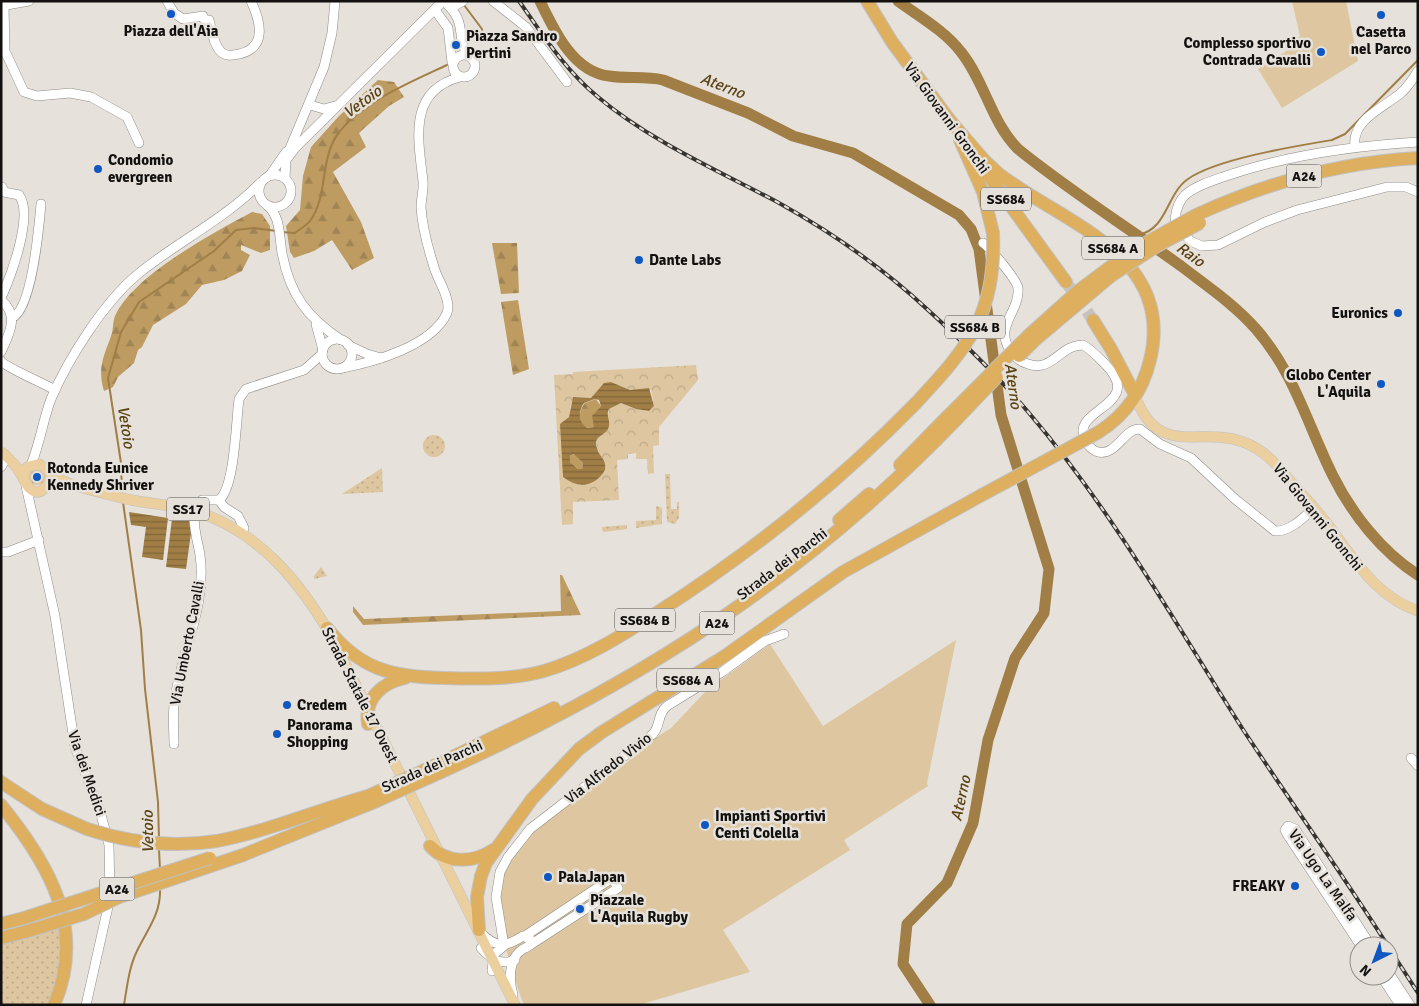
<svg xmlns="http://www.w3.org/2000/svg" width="1419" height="1006" viewBox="0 0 1419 1006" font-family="Signika,sans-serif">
<defs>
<pattern id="grass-dots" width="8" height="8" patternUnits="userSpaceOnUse" patternTransform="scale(1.25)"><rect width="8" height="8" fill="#ddc6a0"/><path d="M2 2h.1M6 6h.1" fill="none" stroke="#bda989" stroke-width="1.8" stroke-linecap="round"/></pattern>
<pattern id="forest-firs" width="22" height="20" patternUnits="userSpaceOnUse" patternTransform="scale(1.25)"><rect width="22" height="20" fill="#bd9b61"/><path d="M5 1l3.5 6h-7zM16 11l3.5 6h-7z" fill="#a18453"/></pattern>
<pattern id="park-crowns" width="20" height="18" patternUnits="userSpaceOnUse" patternTransform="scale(1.25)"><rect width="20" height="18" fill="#ddc6a0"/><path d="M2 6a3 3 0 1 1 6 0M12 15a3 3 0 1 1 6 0" fill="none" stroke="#bda989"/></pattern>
<pattern id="water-rules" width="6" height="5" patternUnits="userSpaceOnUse" patternTransform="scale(1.25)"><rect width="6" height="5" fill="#a07e45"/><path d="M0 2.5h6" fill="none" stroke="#816638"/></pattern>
</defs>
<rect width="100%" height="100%" fill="#e6e2db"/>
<g fill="url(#grass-dots)">
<circle cx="434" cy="446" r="11"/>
<polygon points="382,468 383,492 342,494"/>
<circle cx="37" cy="477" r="8"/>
<polygon points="665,474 670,474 671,509 677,509 677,502 679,502 679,518 675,524 667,522"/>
<polygon points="656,506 662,508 662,524 636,528 636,521 656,520"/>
<polygon points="627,525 627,529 604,532 602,530 602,527"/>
<polygon points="321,567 327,576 314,579 314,576"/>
<polygon points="60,926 62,953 50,1005 1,1005 1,943"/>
</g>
<g fill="url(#forest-firs)">
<polygon points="378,80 394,82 404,97 389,106 359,133 366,147 333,172 361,222 374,258 352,270 332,240 314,251 294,258 290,252 286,226 300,210 303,176 311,147 339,116"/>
<path d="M252 212 262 214 270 226V250L261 253 241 245V250L250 255 242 271 224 280 202 285 186 304 153 325 142 347 138 350 134 363 118 377 113 387 104 391C97 368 104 356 111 336 114 329 112 321 116 314 136 274 213 233 252 212Z"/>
<polygon points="492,243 517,243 519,293 501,294"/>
<polygon points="518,300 529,369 513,375 501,302"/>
<path d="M596 399 601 406 594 414V427L586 428C578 421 578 412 585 403Z"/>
<polygon points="575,454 583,463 582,469 578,469 570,462 570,456"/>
<polygon points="560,575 562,575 581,615 363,625 353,612 353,606 364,619 561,611"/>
</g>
<path fill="url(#park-crowns)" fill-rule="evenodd" d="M696 365 698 380 659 427V445L653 446 654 473 648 474 647 459H636V453L628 454V459L617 460 619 500 573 502V524L562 525 554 375 573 374V372ZM611 382 630 390H651L654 406 649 411 636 409 621 403 609 409 605 432C597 435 594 444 599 452L580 485 569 481 566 421 569 417 571 403 575 397 591 398 599 389Z"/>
<g fill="#ddc6a0">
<polygon points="1292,1 1346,1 1358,61 1282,108 1258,69 1299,43 1298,38 1300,36"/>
<path d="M956 640 927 783 928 786 844 840 850 850 723 930 750 972 639 1005H524C510 970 487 896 509 861 534 822 602 781 640 753L638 749 671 728 707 690 770 644 823 726Z"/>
</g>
<g fill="url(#water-rules)" fill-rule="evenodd">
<path d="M611 382 630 390 649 388 654 406 649 411 636 409 621 403 609 409C605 416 612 421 608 429 604 436 593 436 597 448 599 457 607 459 605 470 595 487 578 489 563 477L560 424 569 417 573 397 591 398 604 383ZM595 399 599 400 601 406 592 416 594 427 587 428C578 421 578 412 584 403ZM574 454 583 463 582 469H578L570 462V456Z"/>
<polygon points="129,512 168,518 163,560 142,557 146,527 131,525"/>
<polygon points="172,519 189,521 191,533 186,569 166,567"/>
</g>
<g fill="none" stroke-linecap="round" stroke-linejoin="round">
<g stroke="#a07e45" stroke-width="2">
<polyline points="464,5 482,29 483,36"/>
<path d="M281 232 295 233C300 229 307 225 310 221 329 195 319 156 340 131 364 101 413 81 447 65"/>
<path d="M1138 235C1168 229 1166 194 1188 179 1216 159 1296 146 1332 140L1345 134 1418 60"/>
<polyline points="122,494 121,463 108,378 121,332 139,302 214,251 236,230 253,228 277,231"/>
<polyline points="123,502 141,630 145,689 158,802 159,840"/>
<polyline points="159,849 160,870"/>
<path d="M124 1005C127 987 129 967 137 951 147 930 161 914 160 889"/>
</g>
<g stroke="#a07e45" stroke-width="11">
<path d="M540 1C554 30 573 72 609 76 627 79 645 76 663 80L748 113 793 136 853 153 959 215 971 229 979 249 1001 415 1049 569 1044 613 1015 658 988 740 973 823 947 883 907 924 903 964 930 1005"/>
<path d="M898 1C920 17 945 31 961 52 985 82 991 122 1018 149 1070 191 1127 227 1181 266 1207 286 1234 304 1256 329 1294 372 1308 426 1333 476 1352 514 1382 552 1418 575"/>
</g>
<polyline stroke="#c6c3bc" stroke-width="12" stroke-dasharray="12 6" stroke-linecap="butt" points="1066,282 1093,320"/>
<defs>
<g id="minor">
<polyline points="167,1 174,13 183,19 203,16 208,28"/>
<path d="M443 1C471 23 453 40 470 56"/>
<polyline points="493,1 526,27 567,82"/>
<polyline points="1,6 29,1"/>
<polyline points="4,6 5,51 24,92 37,96 70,93 91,97 127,117 139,143"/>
<polyline points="451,8 463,1"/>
<polyline points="435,10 448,28 452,62"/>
<path d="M209 20C212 30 213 44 221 52 227 57 233 55 239 54 267 48 261 22 251 1"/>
<circle cx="464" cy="66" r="11"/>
<polyline points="310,105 324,109 335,106"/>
<path d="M1418 142C1352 146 1286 155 1223 177 1211 181 1195 186 1185 195 1179 201 1176 210 1175 219L1190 241 1202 246 1218 245 1265 222 1297 210 1387 187H1406L1418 192"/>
<path d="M1355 147C1351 120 1383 108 1401 93 1408 87 1413 79 1418 71"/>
<polyline points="288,153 324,67 332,33 335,1"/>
<circle cx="275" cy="191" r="16"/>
<polyline points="270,175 286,152"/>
<polyline points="285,178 286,160 296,147 443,1"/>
<path d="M268 206C281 218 279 236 282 253 290 295 307 317 341 340"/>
<path d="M983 243C991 249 1017 280 1018 288 1020 312 994 326 1010 350 1014 356 1020 362 1028 364 1052 373 1061 344 1083 345 1092 350 1099 358 1106 365 1147 408 1064 408 1087 443 1089 447 1094 451 1098 452 1117 456 1124 428 1140 429L1160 444 1191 458 1235 499 1275 531C1290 532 1304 517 1314 508"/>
<path d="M1 298C11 276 34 215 19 195L4 192 2 187"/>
<path d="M1 300C20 316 9 334 1 352"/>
<path d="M12 318C32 309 39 227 41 204"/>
<polyline points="316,324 323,350"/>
<circle cx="337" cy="354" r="15"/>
<polyline points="348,345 367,354 381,358"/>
<path d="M1 361C5 367 45 384 55 390"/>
<path d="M342 368C374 362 432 346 447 313 452 300 437 279 434 267 428 248 422 227 421 207 421 199 424 190 423 181 418 138 408 91 460 77"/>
<path d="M31 465C40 443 43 420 51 399 68 359 104 302 138 274 177 242 225 219 260 183"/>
<polyline points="1,467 4,462"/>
<polyline points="26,486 55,616 75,747 100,811 109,845 110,898 86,1005"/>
<polyline points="219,500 224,507 238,516 244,528 242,533"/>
<polyline points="1,552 8,552 39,540"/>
<path d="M174 744C174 729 172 713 175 698 182 650 207 605 200 555 198 540 187 512 202 500H219C235 488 236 420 239 399L246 389 304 370 322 354"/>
<polyline points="1411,758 1418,766"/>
<path d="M479 931C495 948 505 948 523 936L531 940 530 945C528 947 526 948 523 949 508 958 509 980 513 995"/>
<polyline points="525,936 612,878 618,888 530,945"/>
<polyline points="1361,946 1287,834 1285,830 1288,826 1295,829 1371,946"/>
<path d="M481 948C490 958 500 966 515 960"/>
<path d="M492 971 494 954 504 946 496 897 500 872 508 857 530 829 653 734C661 725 657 714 667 706L722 672 765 641 784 634"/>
<polyline points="1389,973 1410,1005"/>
<polyline points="1381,976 1400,1005"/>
</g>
<g id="major">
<path d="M1138 403C1162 457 1201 426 1243 442 1264 449 1278 466 1292 483 1306 498 1319 513 1331 529 1356 562 1377 597 1418 611"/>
<path d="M3 453C8 458 13 462 17 468 23 476 31 504 47 486 51 482 51 477 49 471"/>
<path d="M23 478 27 467 39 464 59 479 76 486C94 491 113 496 131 500 152 504 174 505 195 511 259 531 301 583 333 639L515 1005"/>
</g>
<g id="highway">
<polyline points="867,1 892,42 951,122"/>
<path d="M946 116 984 160 999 174C1063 223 1176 255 1150 360 1143 390 1125 415 1099 432"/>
<polyline points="960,140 983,192 993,233"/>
<polyline points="981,165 1066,282"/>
<path d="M1196 215C1266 183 1341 162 1418 158"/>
<polyline points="1093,320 1111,349 1133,391"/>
<polyline points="1029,335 1078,291 1106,270"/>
<polyline points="1034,341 1111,276"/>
<polyline points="900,465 947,417"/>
<polyline points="839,520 869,494"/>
<path d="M327 628C360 670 393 677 443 678 477 679 511 680 544 671 585 659 623 635 658 612 752 552 838 483 916 403"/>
<path d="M368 724C364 698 382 683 405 678"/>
<polyline points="438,764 554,708"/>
<path d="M441 772C639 683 804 578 956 420"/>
<polyline points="1,782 42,809 87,829"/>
<path d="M1 805C49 864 87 929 54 1005"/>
<path d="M217 841C269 831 317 810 368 796"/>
<path d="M430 846C446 864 474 863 493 850"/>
<polyline points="119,897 243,855 372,803"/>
<polyline points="1,924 24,918"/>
<polyline points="479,930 477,897 481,876 486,863 532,799 579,749 602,732 725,656 843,572 980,496"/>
<polyline points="1,938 28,931"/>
</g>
</defs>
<use href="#minor" stroke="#8e8a85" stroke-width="10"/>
<use href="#major" stroke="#c1c1c1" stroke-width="11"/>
<use href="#highway" stroke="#c1c1c1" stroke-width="14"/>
<use href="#minor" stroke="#fff" stroke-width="9"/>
<use href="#major" stroke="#ebcf9f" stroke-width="10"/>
<use href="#highway" stroke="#ddaf5f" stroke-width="12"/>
<defs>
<g id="rail">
<path d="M519 1C543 35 565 70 598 97 650 141 719 171 779 203 831 232 884 269 928 310 963 342 998 376 1029 413 1111 509 1174 621 1242 728 1290 801 1341 872 1388 946"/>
<polyline points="1389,948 1418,993"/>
</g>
</defs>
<use href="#rail" stroke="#373532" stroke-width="4"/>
<use href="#rail" stroke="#e6e2db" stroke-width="2" stroke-dasharray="5.5" stroke-linecap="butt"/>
<defs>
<g id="highway-bridge">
<polyline points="1106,270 1140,246 1196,215"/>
<polyline points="1111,276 1157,246 1200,223"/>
<polyline points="1019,356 1034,341"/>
<path d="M916 403C968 347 996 315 993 233"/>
<polyline points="947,417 1029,335"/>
<polyline points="956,420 997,377"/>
<polyline points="980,496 1099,432"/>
<polyline points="368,796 438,764"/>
<polyline points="372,803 441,772"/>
<path d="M87 829C130 843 172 848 217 841"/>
<polyline points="24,918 210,858"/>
<polyline points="28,931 84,914 119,897"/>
</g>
</defs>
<use href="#highway-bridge" stroke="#c1c1c1" stroke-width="14" stroke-linecap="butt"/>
<use href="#highway-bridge" stroke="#ddaf5f" stroke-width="12"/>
</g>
<g fill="#0f57c1" stroke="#e6e2db" stroke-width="2">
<circle cx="171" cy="14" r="5"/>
<circle cx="1381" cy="15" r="5"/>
<circle cx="456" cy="45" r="5"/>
<circle cx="1321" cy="52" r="5"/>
<circle cx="98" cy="169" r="5"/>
<circle cx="639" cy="260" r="5"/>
<circle cx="1398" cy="313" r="5"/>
<circle cx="1381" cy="384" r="5"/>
<circle cx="37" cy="477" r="5"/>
<circle cx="287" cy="705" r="5"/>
<circle cx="277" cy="734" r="5"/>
<circle cx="705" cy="825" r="5"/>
<circle cx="548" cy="877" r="5"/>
<circle cx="1295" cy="886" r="5"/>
<circle cx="580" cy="909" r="5"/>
</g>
<g text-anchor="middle" stroke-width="5" stroke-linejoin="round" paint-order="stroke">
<g fill="#e6e2db" stroke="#52504c" stroke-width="1">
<rect x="1286.5" y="164.5" width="35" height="23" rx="4"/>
<rect x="981" y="187.5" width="50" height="23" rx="4"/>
<rect x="1082" y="236.5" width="62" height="23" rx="4"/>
<rect x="945" y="315.5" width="60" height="23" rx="4"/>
<rect x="167" y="497.5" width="42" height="23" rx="4"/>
<rect x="615" y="608.5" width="60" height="23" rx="4"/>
<rect x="699.5" y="611.5" width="35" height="23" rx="4"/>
<rect x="657" y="668.5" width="62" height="23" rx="4"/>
<rect x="99.5" y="877.5" width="35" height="23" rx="4"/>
</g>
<g font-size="14" font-weight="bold" fill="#12110f">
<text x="1304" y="181">A24</text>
<text x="1006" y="204">SS684</text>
<text x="1113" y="253">SS684 A</text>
<text x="975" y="332">SS684 B</text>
<text x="188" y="514">SS17</text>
<text x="645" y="625">SS684 B</text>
<text x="717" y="628">A24</text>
<text x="688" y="685">SS684 A</text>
<text x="117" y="894">A24</text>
</g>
<g font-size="15" font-weight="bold" fill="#12110f" stroke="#e6e2db" text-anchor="start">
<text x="171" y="36" text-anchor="middle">Piazza dell'Aia</text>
<text x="1381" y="37" text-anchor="middle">Casetta<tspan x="1381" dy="17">nel Parco</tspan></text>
<text x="466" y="41">Piazza Sandro<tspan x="466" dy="17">Pertini</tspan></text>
<text x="1311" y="48" text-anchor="end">Complesso sportivo<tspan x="1311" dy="17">Contrada Cavalli</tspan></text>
<text x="108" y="165">Condomio<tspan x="108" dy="17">evergreen</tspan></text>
<text x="649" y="265">Dante Labs</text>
<text x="1388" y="318" text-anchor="end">Euronics</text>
<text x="1371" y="380" text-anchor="end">Globo Center<tspan x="1371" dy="17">L'Aquila</tspan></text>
<text x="47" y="473">Rotonda Eunice<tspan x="47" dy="17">Kennedy Shriver</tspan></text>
<text x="297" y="710">Credem</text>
<text x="287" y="730">Panorama<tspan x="287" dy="17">Shopping</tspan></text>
<text x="715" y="821">Impianti Sportivi<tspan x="715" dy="17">Centi Colella</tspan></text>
<text x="558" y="882">PalaJapan</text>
<text x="1285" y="891" text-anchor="end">FREAKY</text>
<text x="590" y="905">Piazzale<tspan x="590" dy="17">L'Aquila Rugby</tspan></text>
</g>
<g font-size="15" fill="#12110f" stroke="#e6e2db">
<text transform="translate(947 118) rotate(54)" y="5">Via Giovanni Gronchi</text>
<text transform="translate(1318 517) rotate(51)" y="5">Via Giovanni Gronchi</text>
<text transform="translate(782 564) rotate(-37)" y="5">Strada dei Parchi</text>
<text transform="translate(187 643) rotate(-79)" y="5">Via Umberto Cavalli</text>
<text transform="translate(360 695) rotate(63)" y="5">Strada Statale 17 Ovest</text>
<text transform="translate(432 766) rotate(-24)" y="5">Strada dei Parchi</text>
<text transform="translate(608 768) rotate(-38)" y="5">Via Alfredo Vivio</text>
<text transform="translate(87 773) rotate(71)" y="5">Via dei Medici</text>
<text transform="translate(1323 875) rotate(55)" y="5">Via Ugo La Malfa</text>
</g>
<g font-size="16" font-style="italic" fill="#5b4214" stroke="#e6e2db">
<text transform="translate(723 85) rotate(21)" y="6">Aterno</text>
<text transform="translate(362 101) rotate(-36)" y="6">Vetoio</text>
<text transform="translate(1191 254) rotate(36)" y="6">Raio</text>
<text transform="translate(1014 386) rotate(82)" y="6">Aterno</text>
<text transform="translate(127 427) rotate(81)" y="6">Vetoio</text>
<text transform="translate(960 798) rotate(-78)" y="6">Aterno</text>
<text transform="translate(147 832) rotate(-91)" y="6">Vetoio</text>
</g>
</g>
<rect width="1419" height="1006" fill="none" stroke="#12110f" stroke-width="5"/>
<g transform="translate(1374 961) rotate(222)"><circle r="24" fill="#e6e2db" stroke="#918e89"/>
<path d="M0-4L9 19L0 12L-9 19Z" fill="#0f57c1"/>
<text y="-8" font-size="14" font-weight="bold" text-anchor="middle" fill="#12110f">N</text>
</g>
</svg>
